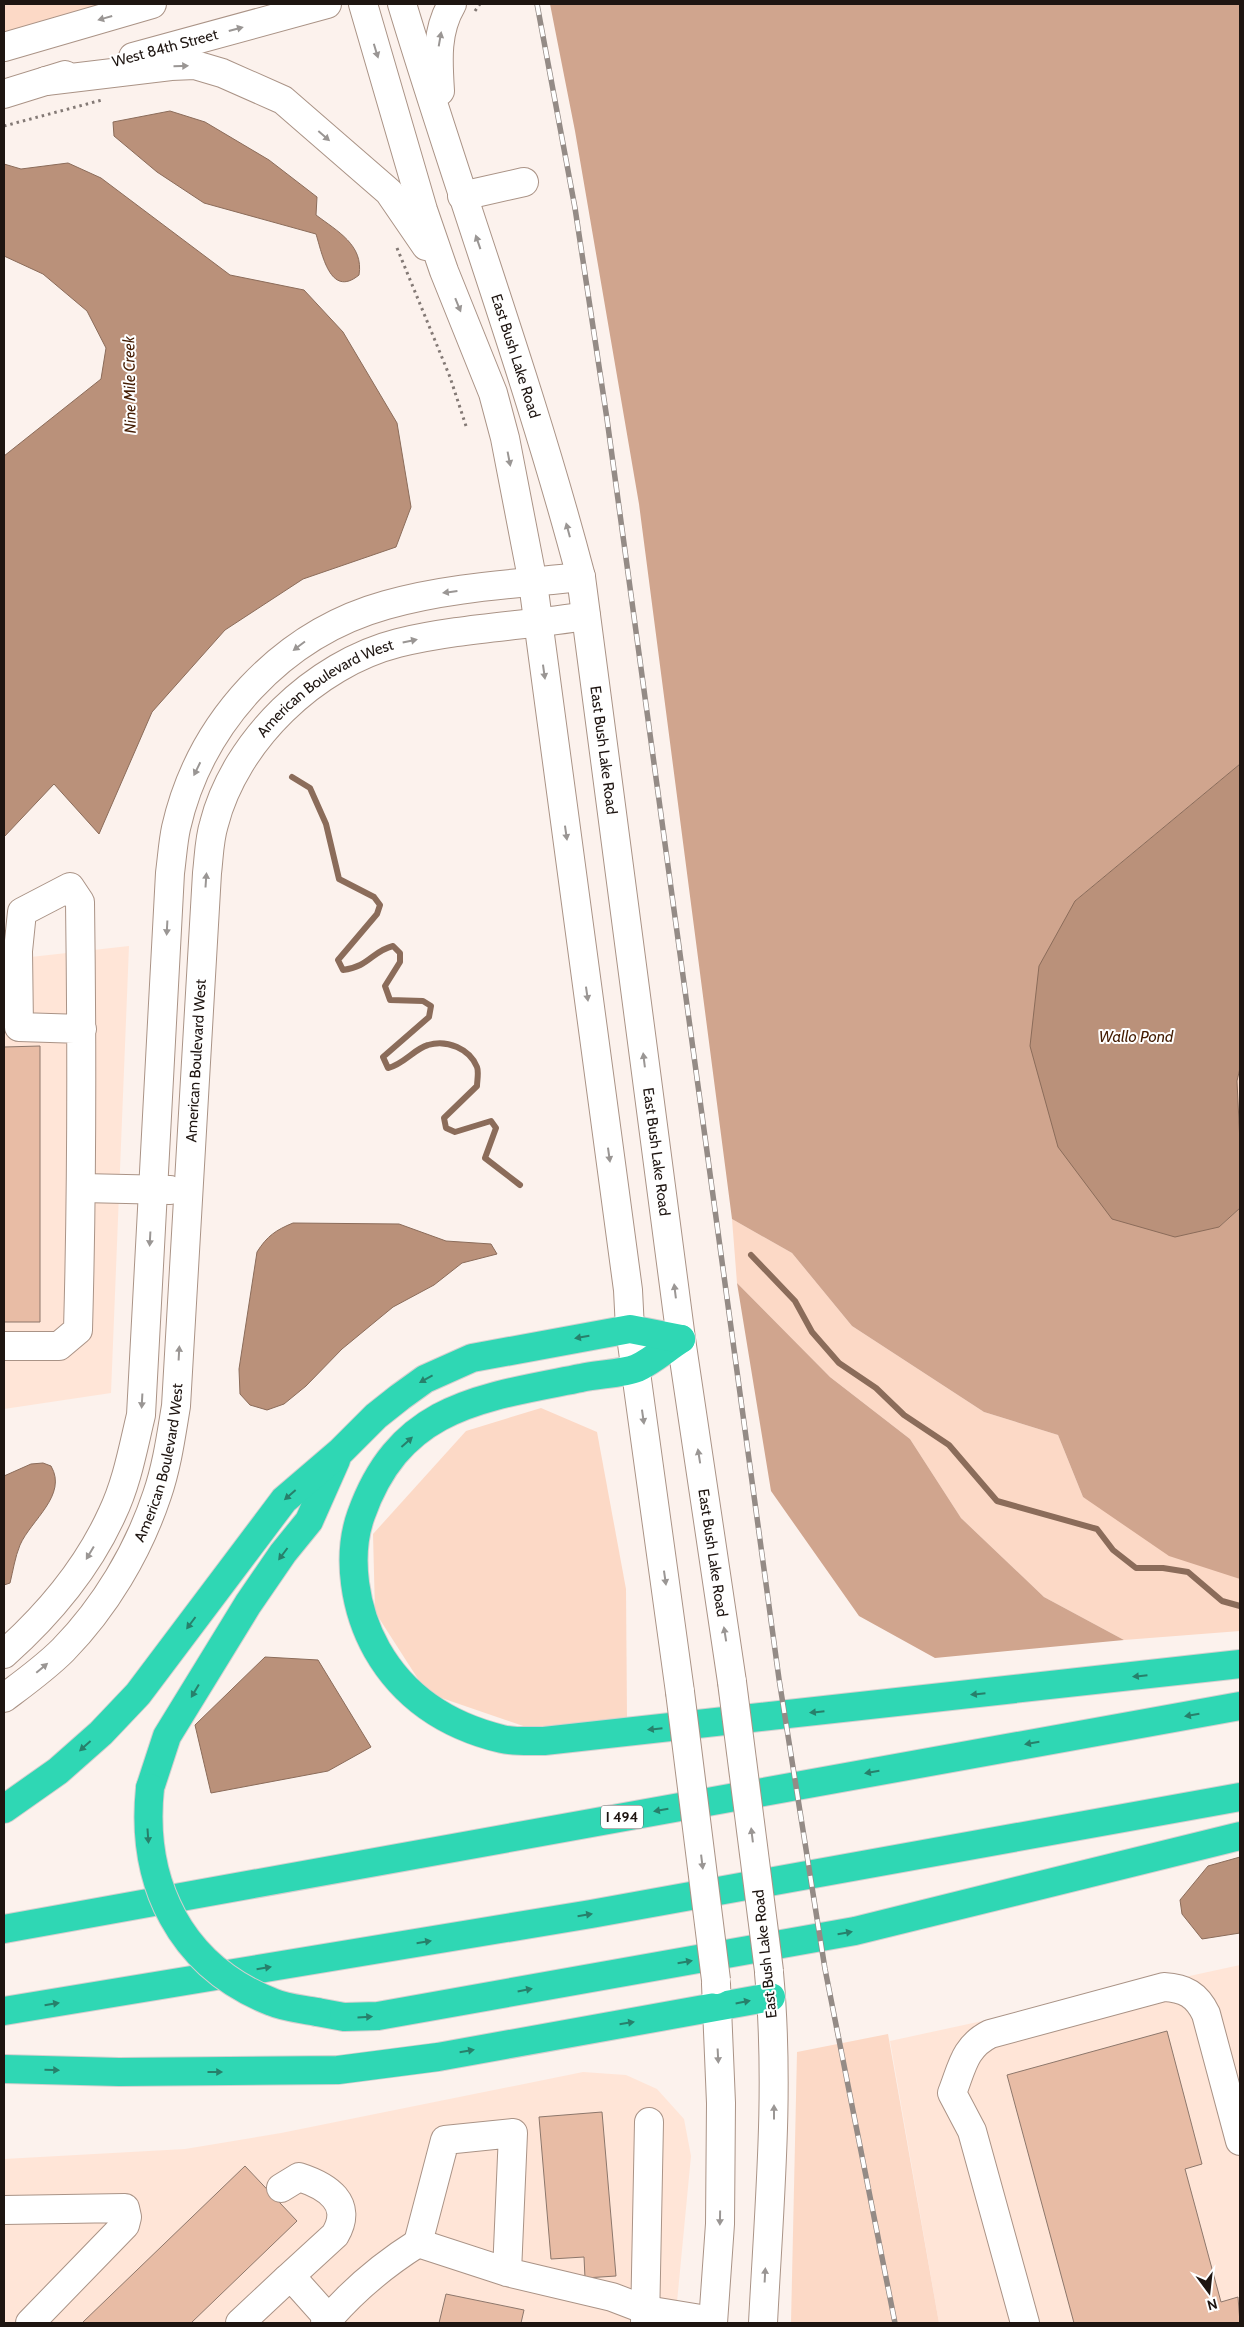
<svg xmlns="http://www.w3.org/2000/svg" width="1244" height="2327" viewBox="0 0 1244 2327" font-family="Cabin,sans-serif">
<rect width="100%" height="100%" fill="#fcf2ed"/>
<g fill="#ffe5d7">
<polygon points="129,946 111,1393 4,1409 4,960"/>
<polygon points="1240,1965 1240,2323 939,2323 890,2041"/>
<polygon points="583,2072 626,2075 657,2089 684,2119 691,2156 675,2323 4,2323 4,2159 185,2149 281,2133"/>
</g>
<g fill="#fcd9c6">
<polygon points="4,4 109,4 4,36"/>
<polygon points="1240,1068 1240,1143 1237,1081"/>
<polygon points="732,1219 792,1253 852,1326 984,1412 1058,1435 1083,1497 1240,1579 1240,1631 1124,1640 1044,1597 961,1518 910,1439 830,1377 737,1283"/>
<polygon points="541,1408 597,1432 626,1589 627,1717 535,1730 427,1693 375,1612 373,1534 466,1431"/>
<polygon points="888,2034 939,2323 791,2323 797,2052"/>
</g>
<g fill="#d0a58e">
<polygon points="550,4 1240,4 1240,764 1075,901 1219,1227 1240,1208 1240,1579 1169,1556 1083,1497 1058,1435 984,1412 852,1326 792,1253 732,1219 639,504 575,131"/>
<polygon points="737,1283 830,1377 910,1439 961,1518 1044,1597 1124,1640 935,1658 859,1616 771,1491"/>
</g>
<g fill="#ba917a" stroke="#8b6c5a">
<path d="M170 111 205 122 269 160 317 197 316 215C337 231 364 245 359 275 330 299 322 253 316 234L204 203 157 172 114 136 113 122Z"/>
<polygon points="68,163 101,178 230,275 304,290 343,332 397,423 411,507 396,547 303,579 225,630 152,712 99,834 54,784 4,837 4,456 101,379 106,348 87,311 43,274 4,256 4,164 21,169"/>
<polygon points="1240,764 1240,1068 1237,1081 1240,1143 1240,1208 1219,1227 1175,1237 1112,1219 1058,1147 1030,1046 1039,966 1075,901"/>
<path d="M293 1223 399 1224 446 1241 491 1244 497 1254 462 1263 434 1285 393 1307 342 1349 306 1386 284 1404 267 1410 250 1405 240 1394 239 1369 257 1252C267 1236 276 1230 293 1223Z"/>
<path d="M43 1463 51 1466C68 1495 31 1520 20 1545 15 1557 13 1571 10 1583L4 1585V1476L31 1464Z"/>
<polygon points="265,1657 318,1660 371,1747 328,1771 211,1793 195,1725"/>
<polygon points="1240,1857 1240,1933 1202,1939 1182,1914 1180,1900 1208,1866"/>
</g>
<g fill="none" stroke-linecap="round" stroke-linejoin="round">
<g stroke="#8b6c5a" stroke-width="6">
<path d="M292 777 310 788 326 824 339 879 374 897 380 905 377 914 338 960 343 970C369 967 372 951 393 946L400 953V962L385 986 390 1000 423 1001 431 1006 429 1017 383 1057 388 1068C404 1064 414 1049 428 1045 447 1039 470 1049 477 1067 479 1072 477 1081 477 1086L444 1118 446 1128 455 1132 491 1121 496 1128 485 1158 520 1185"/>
<polyline points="751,1255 795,1301 812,1332 839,1363 876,1388 904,1415 949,1445 997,1501 1097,1529 1113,1550 1136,1568 1163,1568 1188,1572 1222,1601 1240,1606"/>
</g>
</g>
<g fill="#e8bca5" stroke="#8d776b">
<polygon points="40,1046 40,1322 4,1322 4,1047"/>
<polygon points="1167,2031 1202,2164 1185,2169 1221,2302 1238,2297 1240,2323 1074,2323 1007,2075"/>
<polygon points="602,2112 616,2276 585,2278 584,2257 551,2259 539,2117"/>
<polygon points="245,2166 297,2221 191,2323 82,2323"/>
<polygon points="446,2294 524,2310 521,2323 439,2323"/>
</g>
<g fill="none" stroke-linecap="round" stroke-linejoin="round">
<defs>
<g id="minor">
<polyline points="363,4 423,210 444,271 493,393 505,438 533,583 628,1290 630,1329 680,1692"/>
<path id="s1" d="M402 4C460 196 530 383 581 577L681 1339 732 1682"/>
<polyline points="4,47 152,4"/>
<polyline points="133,57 327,4"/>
<polyline points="46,81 171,66 195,65 222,73 283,100 389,192 426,246"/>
<path d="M440 91C438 60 436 31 452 4"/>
<polyline points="4,94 65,75"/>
<polyline points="462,196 524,182"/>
<polyline points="82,1188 170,1190"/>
<path d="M4 1346H59L78 1330C82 1187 82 1045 80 902L70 887 22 912 18 951 19 1027 82 1029"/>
<path d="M4 1654C49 1614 87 1569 112 1514 127 1483 133 1448 141 1415L170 873C172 858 173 842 176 828 200 722 282 634 386 605 449 587 516 584 581 577"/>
<path id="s2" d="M4 1698C24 1683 45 1668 63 1650 105 1607 138 1552 157 1495 167 1466 171 1436 176 1406L207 873C209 857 209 840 214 824 235 741 315 664 398 643 460 628 524 626 586 616"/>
<path d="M281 2188 299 2177C327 2186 354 2203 335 2235L287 2279"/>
<polyline points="4,2210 125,2208 127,2217 125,2225 30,2323"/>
<polyline points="507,2272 513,2133 445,2140 418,2243 507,2272 612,2297 646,2310 713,2321"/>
<polyline points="240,2323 287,2279 295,2281 329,2319"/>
<path d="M325 2323C352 2291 383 2265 418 2243"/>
<polyline points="645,2323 649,2122"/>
<polyline points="713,2323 720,2224 721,2103 716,1984"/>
<path d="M763 2323C769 2206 780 2090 769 1973"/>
<path d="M1025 2323 972 2131 952 2093C962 2068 964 2047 990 2034L1164 1987C1185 1988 1197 1995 1206 2014L1240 2141"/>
</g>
<g id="highway">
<path d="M681 1339C667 1348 652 1361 637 1368 622 1374 597 1374 581 1378 481 1398 400 1405 361 1515 346 1557 355 1611 377 1650 405 1699 448 1726 502 1739 515 1742 530 1741 544 1741L1240 1664"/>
<polyline points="150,1788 167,1736 248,1604 283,1553 309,1521 336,1460"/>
<polyline points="4,1809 58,1771 101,1733 138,1694 284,1500 340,1452 376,1416 400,1397 425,1379 472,1358 630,1329 681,1339"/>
<polyline points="4,1929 1240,1706"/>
<polyline points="4,2011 591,1914 1240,1797"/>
<polyline points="317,2012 344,2017 378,2016 855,1931 1240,1836"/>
<polyline points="4,2069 119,2072 338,2070 438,2057 771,1997"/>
</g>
</defs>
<use href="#minor" stroke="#aa9386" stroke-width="30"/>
<use href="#highway" stroke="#d2d0cf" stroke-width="30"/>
<g stroke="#837975" stroke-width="3" stroke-dasharray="2.5 4" stroke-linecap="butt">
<polyline points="475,11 480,4"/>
<polyline points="4,126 102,100"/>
<polyline points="397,248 450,377 466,426"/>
</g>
<use href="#minor" stroke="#fff" stroke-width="28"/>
<use href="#highway" stroke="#2fd7b4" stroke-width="28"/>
<defs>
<polyline id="rail" points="537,4 575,208 607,419 779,1679 825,1969 895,2323"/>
</defs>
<use href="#rail" stroke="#948b86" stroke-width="5.5"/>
<use href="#rail" stroke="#fff" stroke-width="4" stroke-dasharray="11" stroke-linecap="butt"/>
<defs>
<g id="minor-bridge">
<polyline points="732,1682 769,1971"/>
<polyline points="680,1692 716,1980"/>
</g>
<path id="highway-bridge" d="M150 1788C140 1883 180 1966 272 2002 286 2008 302 2009 317 2012"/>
</defs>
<use href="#minor-bridge" stroke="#aa9386" stroke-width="30" stroke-linecap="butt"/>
<use href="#highway-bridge" stroke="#d2d0cf" stroke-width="30" stroke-linecap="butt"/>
<use href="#minor-bridge" stroke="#fff" stroke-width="28"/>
<use href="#highway-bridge" stroke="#2fd7b4" stroke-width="28"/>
</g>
<defs><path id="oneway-solid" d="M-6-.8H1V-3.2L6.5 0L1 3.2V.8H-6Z" transform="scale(1.25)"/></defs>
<g fill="#9a9694">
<use href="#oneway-solid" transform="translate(105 18) rotate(164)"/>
<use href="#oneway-solid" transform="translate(236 29) rotate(-15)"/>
<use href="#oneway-solid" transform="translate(440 39) rotate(-80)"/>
<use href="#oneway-solid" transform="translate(376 51) rotate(73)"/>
<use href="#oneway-solid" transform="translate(181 66) rotate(-2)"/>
<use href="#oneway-solid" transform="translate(324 136) rotate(41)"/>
<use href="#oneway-solid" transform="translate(478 242) rotate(-109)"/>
<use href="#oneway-solid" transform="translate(458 305) rotate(68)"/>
<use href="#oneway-solid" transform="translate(509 459) rotate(79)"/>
<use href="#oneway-solid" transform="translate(568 530) rotate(-105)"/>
<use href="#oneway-solid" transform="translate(450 592) rotate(173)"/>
<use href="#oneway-solid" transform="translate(410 641) rotate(-12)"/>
<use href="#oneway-solid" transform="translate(299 646) rotate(143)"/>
<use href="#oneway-solid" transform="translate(544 672) rotate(82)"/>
<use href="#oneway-solid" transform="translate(197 769) rotate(116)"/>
<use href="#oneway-solid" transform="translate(566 833) rotate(82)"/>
<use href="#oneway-solid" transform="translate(206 880) rotate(-86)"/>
<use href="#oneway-solid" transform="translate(167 928) rotate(93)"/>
<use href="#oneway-solid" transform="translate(587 994) rotate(82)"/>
<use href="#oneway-solid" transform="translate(644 1060) rotate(-97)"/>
<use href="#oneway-solid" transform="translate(609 1155) rotate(82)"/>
<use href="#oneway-solid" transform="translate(150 1239) rotate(93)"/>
<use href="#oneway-solid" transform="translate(675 1291) rotate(-97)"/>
<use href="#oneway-solid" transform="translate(179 1353) rotate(-87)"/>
<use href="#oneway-solid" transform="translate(142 1401) rotate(93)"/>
<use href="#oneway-solid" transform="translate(643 1417) rotate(82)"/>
<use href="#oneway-solid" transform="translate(699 1456) rotate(-99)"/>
<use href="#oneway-solid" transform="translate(90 1553) rotate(121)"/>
<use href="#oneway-solid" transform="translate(665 1578) rotate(82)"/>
<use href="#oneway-solid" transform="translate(725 1634) rotate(-99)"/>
<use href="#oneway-solid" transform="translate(42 1668) rotate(-40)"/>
<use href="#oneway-solid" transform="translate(752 1835) rotate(-97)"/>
<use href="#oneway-solid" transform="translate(702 1862) rotate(83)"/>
<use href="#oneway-solid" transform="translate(718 2056) rotate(87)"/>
<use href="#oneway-solid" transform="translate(774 2112) rotate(-90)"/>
<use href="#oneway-solid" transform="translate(720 2218) rotate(91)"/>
<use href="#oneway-solid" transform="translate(765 2275) rotate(-87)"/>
</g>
<g fill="#27806b">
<use href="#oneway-solid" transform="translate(582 1337) rotate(170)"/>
<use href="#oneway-solid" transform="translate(426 1379) rotate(151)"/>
<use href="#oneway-solid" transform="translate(407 1442) rotate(-42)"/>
<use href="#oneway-solid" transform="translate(290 1495) rotate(139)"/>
<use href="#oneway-solid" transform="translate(283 1554) rotate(127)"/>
<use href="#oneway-solid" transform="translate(191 1623) rotate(127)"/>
<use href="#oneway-solid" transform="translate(1140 1676) rotate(174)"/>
<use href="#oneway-solid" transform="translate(195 1691) rotate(121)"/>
<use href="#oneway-solid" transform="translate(978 1694) rotate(174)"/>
<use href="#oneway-solid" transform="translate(817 1712) rotate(174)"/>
<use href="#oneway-solid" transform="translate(1192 1715) rotate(170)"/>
<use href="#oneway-solid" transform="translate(655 1729) rotate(174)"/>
<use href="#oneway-solid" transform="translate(1032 1743) rotate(170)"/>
<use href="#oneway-solid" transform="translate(85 1746) rotate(138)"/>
<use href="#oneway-solid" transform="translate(872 1772) rotate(170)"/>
<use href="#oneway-solid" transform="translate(661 1810) rotate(170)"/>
<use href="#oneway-solid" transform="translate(148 1836) rotate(86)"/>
<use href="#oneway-solid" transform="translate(585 1915) rotate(-9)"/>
<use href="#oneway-solid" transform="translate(845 1933) rotate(-10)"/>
<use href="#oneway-solid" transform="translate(424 1942) rotate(-9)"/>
<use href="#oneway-solid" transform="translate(685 1962) rotate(-10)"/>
<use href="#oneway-solid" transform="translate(264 1968) rotate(-9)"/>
<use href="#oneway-solid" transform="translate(525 1990) rotate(-11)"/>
<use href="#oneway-solid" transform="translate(743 2002) rotate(-11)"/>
<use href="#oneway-solid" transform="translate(52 2004) rotate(-9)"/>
<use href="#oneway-solid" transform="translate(365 2017) rotate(-3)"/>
<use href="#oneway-solid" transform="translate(627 2023) rotate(-9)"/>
<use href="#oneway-solid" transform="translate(467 2051) rotate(-10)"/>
<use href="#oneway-solid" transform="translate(52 2070) rotate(1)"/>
<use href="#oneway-solid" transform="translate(215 2072)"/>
</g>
<g text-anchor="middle" stroke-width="4" stroke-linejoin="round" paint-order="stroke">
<rect fill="#fff" stroke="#625b58" stroke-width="1" x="601" y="1805.5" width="42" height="23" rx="4"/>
<g font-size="14" font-weight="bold" fill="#1e1511">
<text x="622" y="1822">I 494</text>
</g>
<g font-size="15" fill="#1e1511" stroke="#fff">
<text transform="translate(165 48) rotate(-15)" y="5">West 84th Street</text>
<text dy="5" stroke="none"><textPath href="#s1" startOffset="370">East Bush Lake Road</textPath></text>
<text dy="5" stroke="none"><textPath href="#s2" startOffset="1116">American Boulevard West</textPath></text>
<text dy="5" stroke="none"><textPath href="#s1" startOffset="775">East Bush Lake Road</textPath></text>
<text dy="5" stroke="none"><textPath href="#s2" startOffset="696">American Boulevard West</textPath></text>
<text dy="5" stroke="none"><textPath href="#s1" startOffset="1180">East Bush Lake Road</textPath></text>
<text dy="5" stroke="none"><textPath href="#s2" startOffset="291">American Boulevard West</textPath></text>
<text dy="5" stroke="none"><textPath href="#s1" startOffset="1585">East Bush Lake Road</textPath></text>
<text transform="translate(765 1954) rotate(-96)" y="5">East Bush Lake Road</text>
</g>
<g font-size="16" font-style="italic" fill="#441c02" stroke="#fff">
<text transform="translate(129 385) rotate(-91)" y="6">Nine Mile Creek</text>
<text x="1136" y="1042">Wallo Pond</text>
</g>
</g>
<rect width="1244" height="2327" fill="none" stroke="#1e1511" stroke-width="10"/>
<g transform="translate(1209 2292) rotate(165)" stroke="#ffffff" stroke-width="4" paint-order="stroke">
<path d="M0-4L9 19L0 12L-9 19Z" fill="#1e1511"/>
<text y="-8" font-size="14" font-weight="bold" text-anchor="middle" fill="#1e1511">N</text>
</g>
</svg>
